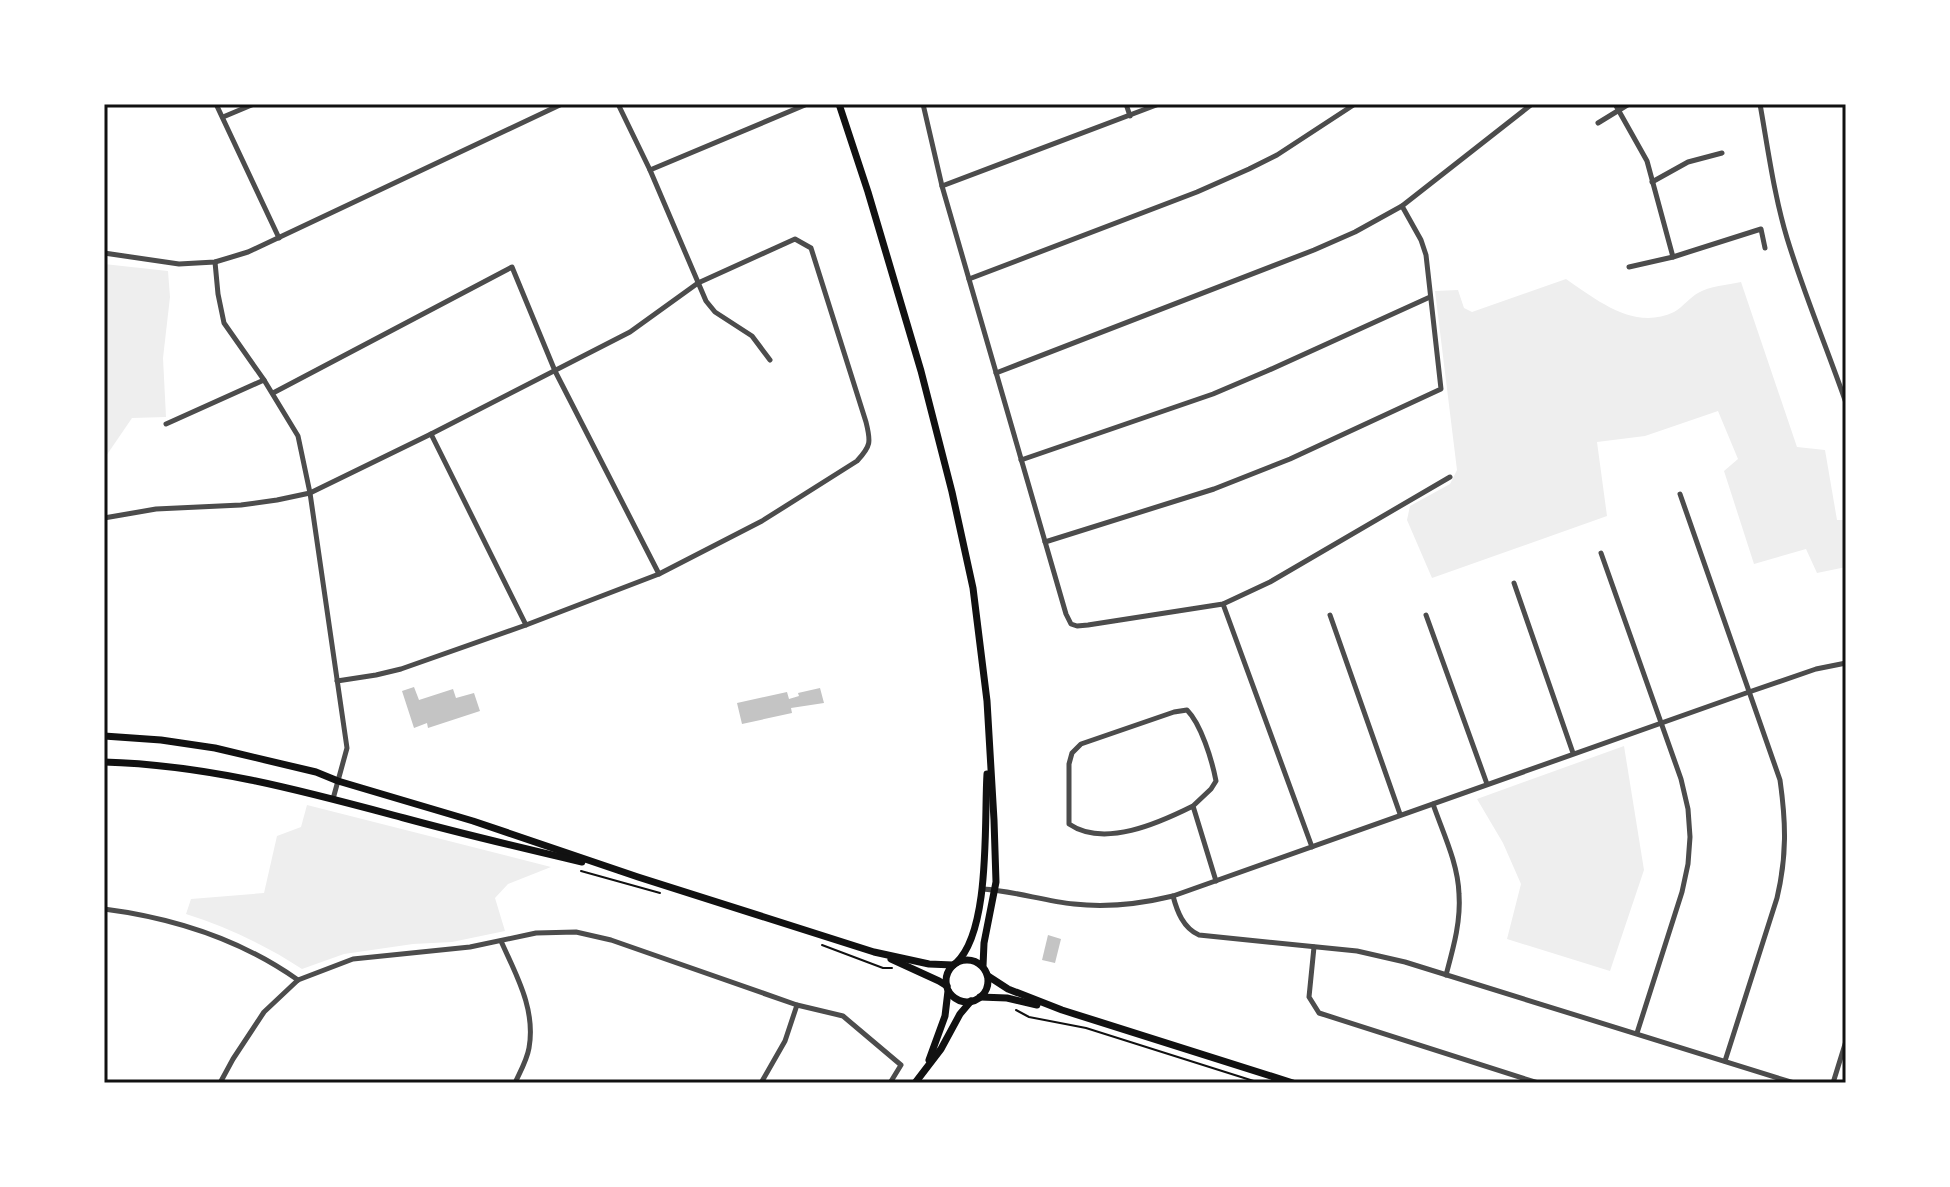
<svg xmlns="http://www.w3.org/2000/svg" width="1950" height="1187" viewBox="0 0 1950 1187" font-family="'Fira Sans Condensed',sans-serif">
<rect width="100%" height="100%" fill="#fff"/>
<g fill="#eee">
<polygon points="104,264 168,271 170,297 163,358 166,417 132,418 104,459"/>
<path d="M1566 279C1597 300 1634 331 1674 312 1683 307 1689 298 1698 293 1709 286 1728 285 1741 282L1797 447 1825 450 1837 520H1846V567L1817 573 1806 549 1754 564 1724 471 1738 459 1718 411 1645 436 1597 442 1607 516 1432 578 1407 520 1410 506 1450 484 1457 470 1435 291 1458 290 1464 308 1472 312Z"/>
<polygon points="1624,746 1644,870 1610,971 1507,939 1521,884 1503,843 1477,799"/>
<path d="M307 805 551 867 508 884 495 898 505 931 452 942 413 944 344 954 302 969C267 946 227 927 186 914L191 899 264 893 277 836 301 827Z"/>
</g>
<g fill="#c4c4c4">
<polygon points="414,687 419,700 453,689 456,698 474,693 480,711 428,728 427,723 414,728 402,691"/>
<polygon points="820,688 824,703 791,708 792,713 742,724 737,703 787,692 789,699 799,696 798,693"/>
<polygon points="1048,935 1061,939 1055,963 1042,960"/>
</g>
<g fill="none" stroke-linecap="round" stroke-linejoin="round">
<g stroke="#111" stroke-width="2">
<polyline points="581,871 660,893"/>
<polyline points="822,945 883,968 892,968"/>
<polyline points="1016,1010 1029,1017 1086,1028 1260,1083"/>
</g>
<g stroke="#4c4c4c" stroke-width="5">
<polyline points="216,104 279,238"/>
<polyline points="618,104 650,170 706,301 715,312 752,336 770,360"/>
<polyline points="923,104 942,186 1066,614 1071,624 1077,626 1088,625 1223,604 1270,582 1450,477"/>
<polyline points="1126,104 1130,116"/>
<polyline points="1615,104 1647,161 1673,257"/>
<path d="M1760 104C1768 149 1774 195 1787 238 1804 294 1827 348 1846 403"/>
<polyline points="223,117 254,104"/>
<polyline points="1598,123 1629,104"/>
<polyline points="650,170 805,105"/>
<polyline points="1652,182 1688,162 1722,153"/>
<polyline points="942,186 1159,104"/>
<polyline points="104,253 179,264 215,262 248,252 562,104"/>
<polyline points="215,262 218,294 224,323 264,380 298,436 310,493 347,748 333,799"/>
<polyline points="1629,267 1673,257 1761,229 1765,248"/>
<polyline points="969,279 1197,192 1249,169 1277,155 1355,104"/>
<polyline points="996,373 1314,250 1355,232 1402,206 1532,104"/>
<polyline points="273,393 512,267 555,371 659,574"/>
<polyline points="166,424 264,380"/>
<polyline points="431,434 526,625"/>
<polyline points="1021,460 1213,394 1267,371 1430,297"/>
<path d="M1680 494 1780 780C1786 822 1787 856 1777 898L1725 1061"/>
<path d="M104 518 156 509 241 505 277 500 310 493 431 434 630 332 698 283 795 239 811 248 866 422C871 442 871 446 857 461L762 521 659 574 526 625 401 669 376 675 337 681"/>
<polyline points="1045,542 1214,489 1290,459 1441,389 1426,255 1421,240 1402,206"/>
<polyline points="1601,553 1681,779 1688,809 1690,837 1688,864 1682,892 1637,1033"/>
<polyline points="1514,583 1573,753"/>
<polyline points="1223,604 1312,847"/>
<polyline points="1330,615 1400,814"/>
<polyline points="1426,615 1487,784"/>
<path d="M1433 804C1443 833 1458 863 1459 894 1461 922 1453 949 1446 975"/>
<path d="M1193 806C1159 823 1104 848 1069 824V764L1072 753 1081 744 1174 712 1187 710C1201 724 1212 760 1216 781L1211 789 1193 806 1216 881"/>
<path d="M983 889C1014 891 1044 901 1074 904 1108 908 1140 904 1173 896L1749 692 1816 669 1846 663"/>
<path d="M1173 896C1177 911 1183 928 1199 935L1357 951 1405 962 1794 1083"/>
<path d="M104 909C174 918 240 939 298 980"/>
<path d="M501 941C516 975 536 1009 529 1048 527 1060 520 1072 515 1083"/>
<polyline points="1314,947 1309,997 1319,1013 1538,1083"/>
<polyline points="220,1083 233,1059 264,1012 298,980 353,959 470,947 536,933 576,932 611,940 797,1005 843,1016 901,1065 890,1083"/>
<polyline points="761,1083 785,1041 797,1005"/>
<polyline points="1833,1083 1846,1041"/>
</g>
<g stroke="#111" stroke-width="7">
<polyline points="839,104 868,192 921,371 952,492 973,588 987,701 994,820 996,882 984,943 983,966"/>
<polyline points="104,736 161,740 215,748 316,772 338,781 473,821 638,877 874,952 929,964 953,965"/>
<path d="M104 762C209 765 303 791 404 818 463 834 522 848 582 862"/>
<polyline points="891,959 939,981 947,986"/>
<circle cx="967" cy="981" r="21"/>
<path d="M956 963C991 931 984 820 987 774"/>
<polyline points="988,976 1008,989 1062,1010 1293,1083"/>
<polyline points="980,997 1007,998 1037,1005"/>
<polyline points="929,1060 945,1016 948,991"/>
<polyline points="915,1083 941,1049 960,1014 971,1001"/>
</g>
</g>
<rect width="1950" height="1187" fill="none" stroke="#ffffff" stroke-width="212"/>
<rect x="106" y="106" width="1738" height="975" fill="none" stroke="#111" stroke-width="3"/>
</svg>
